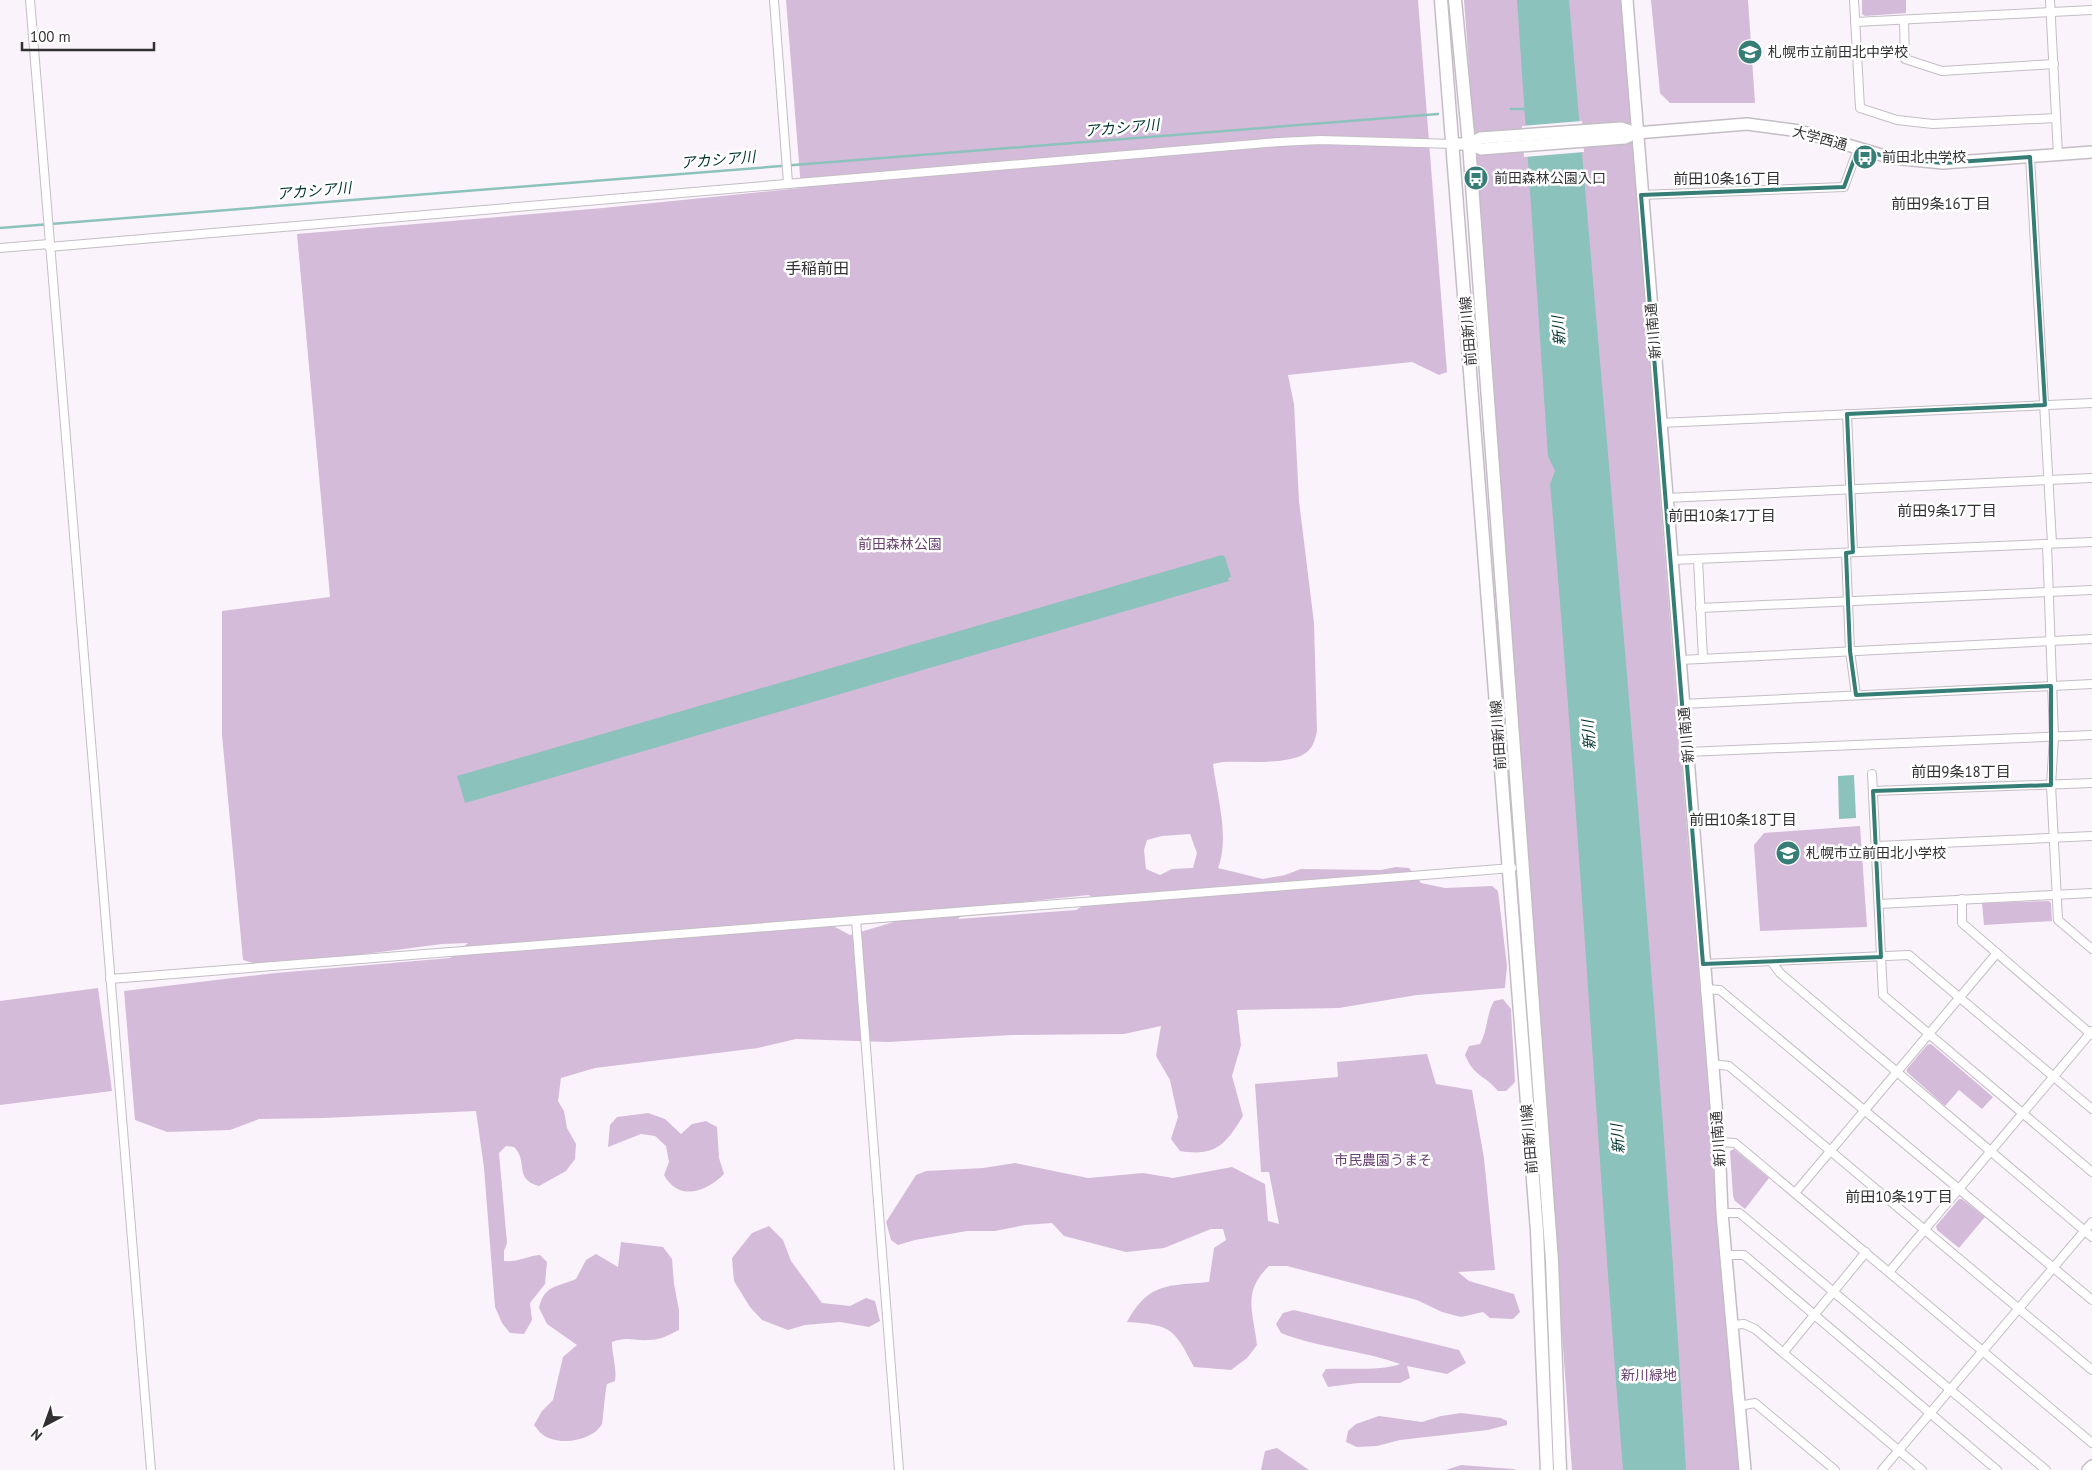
<svg xmlns="http://www.w3.org/2000/svg" width="2092" height="1470" viewBox="0 0 2092 1470" font-family="'PT Sans','Noto Sans JP',sans-serif">
<rect width="100%" height="100%" fill="#faf3fb"/>
<g fill="#d5bbda" fill-rule="evenodd">
<path d="M786 0H1418L1447 372 1439 375 1412 362 1288 375 1294 404 1299 501 1314 623 1317 731C1315 740 1313 749 1304 754 1287 765 1243 761 1223 762L1213 764C1217 797 1230 837 1218 868L1263 879 1285 875 1301 869 1381 870 1396 867 1409 868 1421 883 1445 888 1492 886 1498 891 1507 966 1505 988 1417 995 1339 1008 1237 1010 1241 1045 1232 1076 1243 1116C1226 1144 1216 1157 1180 1151L1171 1139 1178 1117 1170 1080 1156 1056 1161 1026 1124 1034 1012 1035 888 1042 796 1039 758 1048 595 1068 561 1078 558 1101 564 1111 567 1128 576 1144 575 1159 566 1171 539 1186C513 1179 529 1162 514 1147L506 1146 499 1153 507 1243 504 1251V1261C516 1263 527 1256 540 1255L547 1262 545 1284 530 1303 532 1320 524 1334 510 1333 502 1323 495 1307 484 1168 476 1111 324 1118 259 1119 230 1130 167 1132 135 1120 124 991 276 973 450 958 468 943 442 944 266 967 243 960 222 735V611L330 597 297 234 603 208 801 188ZM1190 834 1197 853 1193 868 1172 869 1160 875 1146 869 1144 850 1147 840 1162 836ZM1088 895 1096 898 1076 910 958 919 969 908ZM888 916 894 922 850 935 835 927 820 926Z"/>
<path d="M1464 0H1623C1657 490 1700 980 1739 1470H1572Z"/>
<polygon points="1651,0 1748,0 1755,103 1670,103 1660,93"/>
<polygon points="1862,0 1906,0 1906,13 1865,16 1862,14"/>
<polygon points="1860,826 1867,927 1760,931 1754,845 1764,833"/>
<polygon points="2049,901 2051,903 2052,921 1984,925 1982,903"/>
<polygon points="98,988 112,1091 0,1105 0,1001"/>
<path d="M1503 999 1511 1009 1515 1082 1506 1091H1498C1484 1074 1474 1077 1465 1055L1469 1046 1480 1044C1488 1030 1486 1015 1494 1001Z"/>
<polygon points="1931,1044 1993,1097 1982,1109 1959,1090 1945,1106 1907,1072 1907,1069 1927,1045"/>
<path d="M1427 1054 1436 1084 1472 1090 1484 1158 1495 1270 1458 1272 1469 1281 1514 1294 1520 1312 1513 1319 1490 1318 1483 1312 1461 1317 1442 1312 1417 1300 1287 1266H1269C1242 1292 1253 1311 1257 1345L1247 1358 1231 1370 1194 1367C1174 1327 1170 1325 1127 1322 1149 1282 1168 1286 1209 1282L1214 1248 1226 1240 1223 1229H1211L1164 1248 1126 1252 1064 1236 1052 1223 1025 1225 995 1231H967L915 1240 898 1245 891 1240 886 1222 916 1175 926 1171 983 1168 1015 1163 1088 1178 1143 1173 1173 1178 1232 1167 1265 1184 1268 1221 1279 1224 1269 1172H1261L1255 1084 1338 1077 1337 1062Z"/>
<path d="M648 1113 665 1119 681 1134 692 1124 706 1121 717 1127 719 1158 724 1174C706 1192 679 1202 664 1175L669 1162 666 1146 655 1136 641 1134 608 1147 610 1125 617 1117Z"/>
<polygon points="1734,1149 1769,1178 1745,1209 1735,1201 1733,1196 1730,1151"/>
<polygon points="1959,1199 1962,1199 1985,1217 1959,1248 1937,1230 1936,1226"/>
<polygon points="769,1226 783,1240 791,1261 822,1303 850,1306 866,1298 875,1301 880,1321 869,1327 840,1322 805,1325 788,1330 762,1320 750,1307 734,1281 732,1258 752,1233"/>
<path d="M621 1242 663 1247 672 1259 674 1284 679 1310V1330C669 1335 660 1340 648 1340 634 1341 627 1336 612 1342 612 1356 617 1367 615 1381L607 1384C605 1391 603 1421 602 1424 593 1441 557 1447 542 1434 539 1432 537 1428 534 1425L542 1411 553 1400 563 1357 577 1345 547 1324 539 1308C544 1285 557 1287 576 1279L586 1260 596 1254 618 1267Z"/>
<path d="M1294 1310 1459 1350 1466 1363 1447 1374 1407 1366 1410 1378 1400 1383H1358L1328 1387 1322 1375 1326 1369C1347 1368 1382 1371 1400 1364 1361 1350 1319 1348 1281 1333L1276 1324 1283 1313Z"/>
<polygon points="1461,1413 1501,1418 1507,1421 1507,1425 1488,1430 1400,1440 1377,1446 1357,1447 1346,1442 1348,1431 1356,1424 1379,1416 1422,1422 1441,1416"/>
<polygon points="1277,1448 1309,1470 1261,1470 1265,1451"/>
<polygon points="1461,1465 1513,1469 1517,1470 1446,1470"/>
</g>
<g fill="#8bc2bb">
<path d="M1517 0H1569C1610 490 1657 979 1686 1470H1623C1596 1141 1579 812 1550 484L1555 471 1548 456Z"/>
<polygon points="1222,555 1225,557 1231,577 1228,578 1229,581 465,803 457,776"/>
<polygon points="1854,775 1856,818 1839,819 1838,776"/>
</g>
<polygon fill="#faf3fb" points="1582,121 1584,152 1524,157 1522,126"/>
<g fill="none" stroke-linecap="round" stroke-linejoin="round">
<g stroke="#8bc2bb" stroke-width="2.5">
<polyline points="1511,109 1524,109"/>
<polyline points="0,228 1438,114"/>
</g>
<defs>
<g id="street">
<polyline points="30,0 151,1470"/>
<polyline points="774,0 788,183"/>
<polyline points="1854,0 1860,108 1897,120 1933,124 2056,118"/>
<polyline points="2050,0 2058,155"/>
<polyline points="1904,20 1905,59 1942,71 2054,64"/>
<polyline points="1855,22 2092,10"/>
<polyline points="2030,157 2052,543"/>
<polyline points="1641,195 1844,187 1858,149"/>
<polyline points="49,247 1279,142 1321,140 1453,144"/>
<polyline points="0,248 49,244"/>
<polyline points="1847,414 1853,552"/>
<polyline points="1660,423 2092,403"/>
<polyline points="1666,498 2092,478"/>
<polyline points="2047,544 2054,737 2051,785 2058,920 2092,949"/>
<polyline points="1846,553 1850,651 1856,695"/>
<polyline points="1698,559 1703,659"/>
<polyline points="1672,560 2092,542"/>
<polyline points="1700,608 2092,590"/>
<polyline points="1680,660 2092,639"/>
<polyline points="1683,704 2092,684"/>
<polyline points="1687,752 2092,735"/>
<polyline points="1872,774 1883,995 2092,1172"/>
<polyline points="1873,791 2092,783"/>
<polyline points="1877,846 2092,836"/>
<polyline points="1962,899 1962,923 2092,1035"/>
<polyline points="1879,904 2092,893"/>
<polyline points="856,920 899,1470"/>
<polyline points="1771,961 1780,973 2092,1237"/>
<polyline points="1703,964 1909,955 2092,1109"/>
<polyline points="110,979 1512,868"/>
<polyline points="1705,989 1720,990 2092,1300"/>
<polyline points="1712,1064 1729,1066 2092,1370"/>
<polyline points="1719,1142 1735,1143 2092,1443"/>
<polyline points="1795,1193 1997,953"/>
<polyline points="1722,1213 1739,1213 1743,1216 2046,1470"/>
<polyline points="1726,1255 1744,1255 1997,1470"/>
<polyline points="1889,1272 2092,1031"/>
<polyline points="1733,1325 1744,1324 1755,1329 1922,1470"/>
<polyline points="1783,1353 1866,1252"/>
<polyline points="1739,1406 1755,1403 1835,1470"/>
<polyline points="1882,1470 2092,1222"/>
</g>
<g id="secondary">
<polyline points="1627,0 1719,1142 1722,1213 1745,1470"/>
<polyline points="1453,144 1469,144 1481,149 1625,138 1636,133 1747,124 1800,131 1892,158 1943,163 2092,152"/>
<polyline points="1469,144 1480,138 1621,128 1636,133"/>
<polyline points="2088,1470 2092,1466"/>
</g>
<g id="primary">
<polyline points="1441,0 1537,1231 1547,1470"/>
<polyline points="1455,0 1469,144 1552,1261 1560,1470"/>
</g>
</defs>
<use href="#street" stroke="#c4bdc5" stroke-width="10"/>
<use href="#secondary" stroke="#c4bdc5" stroke-width="14"/>
<use href="#primary" stroke="#c4bdc5" stroke-width="15"/>
<use href="#street" stroke="#fff" stroke-width="8"/>
<use href="#secondary" stroke="#fff" stroke-width="11"/>
<use href="#primary" stroke="#fff" stroke-width="12"/>
</g>
<path fill="none" stroke="#367d76" stroke-width="4" stroke-linejoin="round" d="M1858 149 1892 158 1943 163 2030 157 2045 405 1847 414 1853 552 1846 553 1850 651 1856 695 2051 686V785L1873 791 1881 957 1703 964 1641 195 1844 187Z"/>
<defs>
<symbol id="school-disc" viewBox="-11 -11 22 22"><circle r="9.5" fill="#367d76" stroke="#fff"/><path d="M0-5L7-2L0 1L-7-2ZM-4 1L0 2.5L4 1V4Q0 6-4 4Z" fill="#fff"/></symbol>
<symbol id="bus-disc" viewBox="-11 -11 22 22"><circle r="9.5" fill="#367d76" stroke="#fff"/><path d="M-5-6H5V4H4V6H2V4H-2V6H-4V4H-5ZM-3.5-4V0h7V-4ZM-3.5 1.2v1.5H-2V1.2ZM2 1.2v1.5H3.5V1.2Z" fill="#fff"/></symbol>
</defs>
<g fill-rule="evenodd">
<use href="#school-disc" x="1736" y="38" width="28" height="28"/>
<use href="#bus-disc" x="1851" y="143" width="28" height="28"/>
<use href="#bus-disc" x="1462" y="164" width="28" height="28"/>
<use href="#school-disc" x="1774" y="839" width="28" height="28"/>
</g>
<g text-anchor="middle" stroke-width="5" stroke-linejoin="round" paint-order="stroke">
<g font-size="14" fill="#323033" stroke="#fff" text-anchor="start">
<text x="1768" y="57">札幌市立前田北中学校</text>
<text x="1882" y="162">前田北中学校</text>
<text x="1494" y="183">前田森林公園入口</text>
<text x="1806" y="858">札幌市立前田北小学校</text>
</g>
<g font-size="14" fill="#323033" stroke="#fff">
<text transform="translate(1820 138) rotate(15)" y="5">大学西通</text>
<text transform="translate(1468 331) rotate(-95)" y="5">前田新川線</text>
<text transform="translate(1653 331) rotate(-95)" y="5">新川南通</text>
<text transform="translate(1498 735) rotate(-94)" y="5">前田新川線</text>
<text transform="translate(1686 735) rotate(-95)" y="5">新川南通</text>
<text transform="translate(1529 1139) rotate(-95)" y="5">前田新川線</text>
<text transform="translate(1718 1139) rotate(-94)" y="5">新川南通</text>
</g>
<g font-size="14" fill="#684170" stroke="#fff">
<text x="900" y="549">前田森林公園</text>
<text x="1383" y="1165">市民農園うまそ</text>
<text x="1649" y="1380">新川緑地</text>
</g>
<g font-size="15" font-style="italic" fill="#00332f" stroke="#fff">
<text transform="translate(1122 128) rotate(-5)" y="5">アカシア川</text>
<text transform="translate(718 160) rotate(-5)" y="5">アカシア川</text>
<text transform="translate(314 191) rotate(-5)" y="5">アカシア川</text>
<text transform="translate(1559 331) rotate(-94)" y="5">新川</text>
<text transform="translate(1589 735) rotate(-94)" y="5">新川</text>
<text transform="translate(1618 1139) rotate(-94)" y="5">新川</text>
</g>
<g font-size="15" fill="#323033" stroke="#fff">
<text x="1727" y="184">前田10条16丁目</text>
<text x="1941" y="209">前田9条16丁目</text>
<text x="1947" y="516">前田9条17丁目</text>
<text x="1722" y="521">前田10条17丁目</text>
<text x="1961" y="777">前田9条18丁目</text>
<text x="1743" y="825">前田10条18丁目</text>
<text x="1899" y="1202">前田10条19丁目</text>
</g>
<g font-size="16" fill="#323033" stroke="#fff">
<text x="817" y="274">手稲前田</text>
</g>
</g>
<g transform="translate(45 1425) rotate(221)" stroke="#ffffff" stroke-width="4" paint-order="stroke">
<path d="M0-4L9 19L0 12L-9 19Z" fill="#323033"/>
<text y="-8" font-size="14" font-weight="bold" text-anchor="middle" fill="#323033">N</text>
</g>
<path d="M22 42v8h132v-8" fill="none" stroke="#323033" stroke-width="2.5"/>
<text x="30" y="42" font-size="15" fill="#323033" stroke="#ffffff" stroke-width="4" paint-order="stroke">100 m</text>
</svg>
